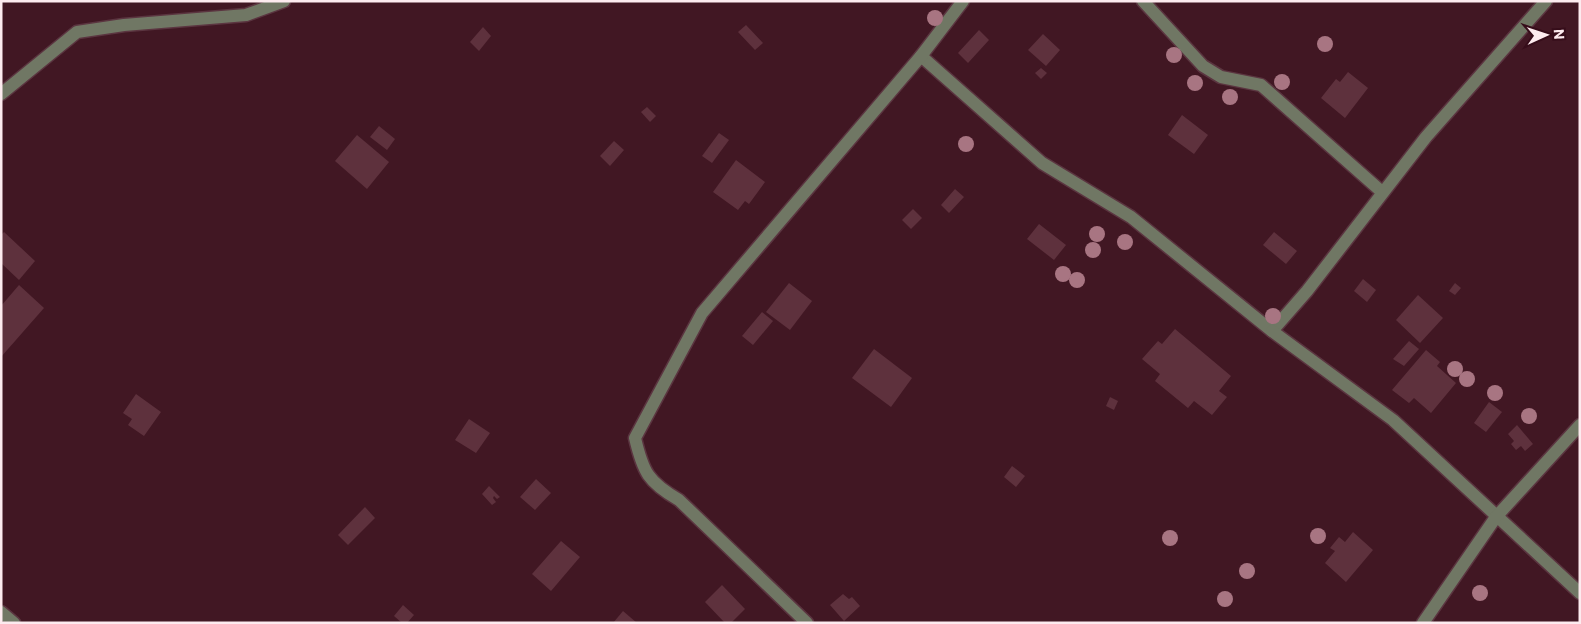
<svg xmlns="http://www.w3.org/2000/svg" width="1581" height="624" viewBox="0 0 1581 624" font-family="Commissioner,sans-serif">
<rect width="100%" height="100%" fill="#411723"/>
<g fill="#5e313d">
<polygon points="746,25 763,43 755,50 738,32"/>
<polygon points="483,27 491,36 479,51 470,42"/>
<polygon points="979,30 989,40 968,63 958,53"/>
<polygon points="1043,34 1060,50 1046,66 1028,50"/>
<polygon points="1041,68 1047,73 1041,79 1035,73"/>
<polygon points="1348,72 1368,88 1345,118 1321,98 1336,79 1340,82"/>
<polygon points="647,107 656,116 650,122 641,112"/>
<polygon points="1182,115 1208,135 1194,154 1168,135"/>
<polygon points="379,126 395,139 387,150 370,137"/>
<polygon points="719,133 729,140 712,163 702,156"/>
<polygon points="357,135 389,162 367,189 335,161"/>
<polygon points="614,141 624,150 610,166 600,156"/>
<polygon points="736,160 765,182 749,204 745,201 738,210 713,192"/>
<polygon points="955,189 964,197 949,213 941,205"/>
<polygon points="913,209 922,218 911,229 902,220"/>
<polygon points="1039,224 1066,245 1054,260 1027,239"/>
<polygon points="4,232 35,261 19,280 1,263 1,235"/>
<polygon points="1274,232 1297,251 1286,264 1263,245"/>
<polygon points="1363,279 1376,290 1367,302 1354,291"/>
<polygon points="789,283 812,301 790,330 766,312"/>
<polygon points="1455,283 1461,288 1455,295 1449,291"/>
<polygon points="19,285 44,308 1,357 1,306"/>
<polygon points="1418,295 1443,318 1420,343 1396,320"/>
<polygon points="762,312 773,321 753,345 742,336"/>
<polygon points="1175,329 1231,376 1219,391 1227,397 1212,415 1194,401 1188,408 1155,381 1160,374 1142,359 1158,341 1162,344"/>
<polygon points="1409,341 1419,349 1404,366 1393,359"/>
<polygon points="874,349 912,378 891,407 852,378"/>
<polygon points="1426,350 1440,362 1437,366 1456,383 1431,413 1414,398 1409,403 1392,390"/>
<polygon points="136,394 161,412 144,436 128,425 132,419 123,413"/>
<polygon points="1110,397 1118,401 1114,410 1106,406"/>
<polygon points="1489,402 1502,412 1486,432 1474,423"/>
<polygon points="469,419 490,433 476,453 455,440"/>
<polygon points="1517,425 1533,444 1525,451 1521,446 1516,450 1511,444 1514,441 1508,434"/>
<polygon points="1012,466 1025,476 1016,487 1004,477"/>
<polygon points="536,479 551,493 535,510 520,497"/>
<polygon points="489,486 500,497 497,499 494,496 493,498 496,502 492,505 482,494"/>
<polygon points="365,507 375,518 348,545 338,535"/>
<polygon points="1353,532 1373,550 1346,582 1325,563 1335,551 1330,548 1339,537 1345,542"/>
<polygon points="561,541 580,557 551,591 532,574"/>
<polygon points="722,585 745,609 731,623 725,623 705,602"/>
<polygon points="843,594 849,599 852,597 860,606 844,621 830,605"/>
<polygon points="403,605 414,615 407,623 402,623 394,616"/>
<polygon points="623,611 637,623 613,623"/>
</g>
<g fill="none" stroke-linecap="round" stroke-linejoin="round">
<defs>
<g id="minor">
<polyline points="1143,1 1203,66 1221,77 1261,85 1382,192"/>
<polyline points="921,56 1042,163 1131,217 1272,331 1307,291 1426,137 1546,1"/>
<polyline points="1,94 77,32 124,25 246,15 284,1"/>
<polyline points="1272,331 1393,420 1580,593"/>
<polyline points="1,612 14,623"/>
<path d="M807 623 679 500C648 482 643 472 635 438L702 313 921 56 963 1"/>
<polyline points="1423,623 1496,517 1580,425"/>
</g>
</defs>
<use href="#minor" stroke="#5b3540" stroke-width="15"/>
<use href="#minor" stroke="#707764" stroke-width="12"/>
</g>
<g fill="#a87582">
<circle cx="935" cy="18" r="8"/>
<circle cx="1325" cy="44" r="8"/>
<circle cx="1174" cy="55" r="8"/>
<circle cx="1282" cy="82" r="8"/>
<circle cx="1195" cy="83" r="8"/>
<circle cx="1230" cy="97" r="8"/>
<circle cx="966" cy="144" r="8"/>
<circle cx="1097" cy="234" r="8"/>
<circle cx="1125" cy="242" r="8"/>
<circle cx="1093" cy="250" r="8"/>
<circle cx="1063" cy="274" r="8"/>
<circle cx="1077" cy="280" r="8"/>
<circle cx="1273" cy="316" r="8"/>
<circle cx="1455" cy="369" r="8"/>
<circle cx="1467" cy="379" r="8"/>
<circle cx="1495" cy="393" r="8"/>
<circle cx="1529" cy="416" r="8"/>
<circle cx="1318" cy="536" r="8"/>
<circle cx="1170" cy="538" r="8"/>
<circle cx="1247" cy="571" r="8"/>
<circle cx="1480" cy="593" r="8"/>
<circle cx="1225" cy="599" r="8"/>
</g>
<rect width="1581" height="624" fill="none" stroke="#fdebef" stroke-width="5"/>
<g transform="translate(1546 35) rotate(87)" stroke="#360d1a" stroke-width="4" paint-order="stroke">
<path d="M0-4L9 19L0 12L-9 19Z" fill="#fdebef"/>
<text y="-8" font-size="14" font-weight="bold" text-anchor="middle" fill="#fdebef">N</text>
</g>
</svg>
